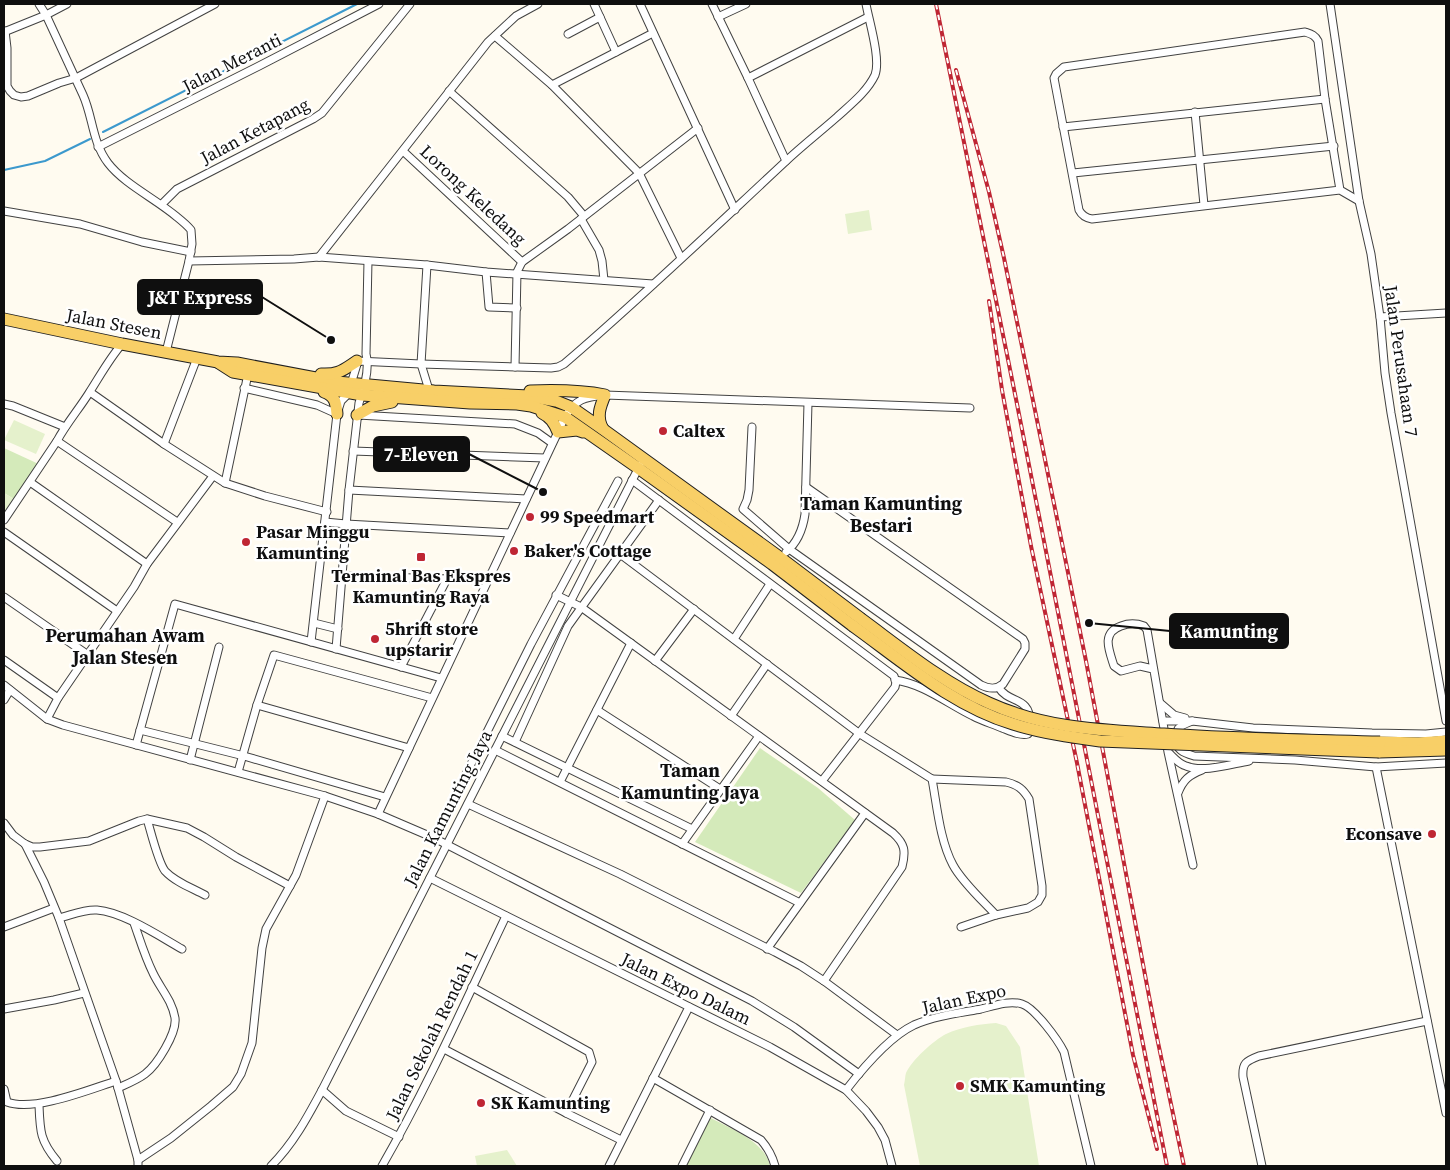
<svg xmlns="http://www.w3.org/2000/svg" width="1450" height="1170" viewBox="0 0 1450 1170" font-family="'Source Serif 4',serif">
<rect width="100%" height="100%" fill="#fffbf0"/>
<g fill="#d4eaba">
<polygon points="4,448 43,466 19,502 4,493"/>
<polygon points="760,748 818,788 855,820 801,893 695,842"/>
<path d="M707 1116C729 1128 765 1141 770 1166H686Z"/>
</g>
<g fill="#e5f1cc">
<polygon points="869,210 872,230 848,234 845,214"/>
<polygon points="14,420 45,434 36,454 4,440"/>
<polygon points="4,493 19,502 4,525"/>
<path d="M996 1023 1006 1026 1020 1047 1039 1166H920L904 1085C905 1081 905 1076 906 1073 911 1061 934 1040 946 1034 961 1027 980 1024 996 1023Z"/>
<polygon points="507,1150 517,1166 477,1166 475,1156"/>
</g>
<g fill="none" stroke-linecap="round" stroke-linejoin="round">
<g stroke="#3c99cd" stroke-width="2">
<polyline points="103,132 357,4"/>
<polyline points="4,170 45,161 90,139"/>
</g>
<defs>
<g id="minor">
<path d="M39 4 46 15 83 95C93 117 92 142 108 163 124 184 156 199 177 217 182 221 187 225 191 230L192 244 189 261 166 352"/>
<polyline points="594,4 616,52"/>
<polyline points="640,4 735,210"/>
<polyline points="712,4 748,78 786,161"/>
<polyline points="1330,4 1359,201 1371,254 1380,317 1385,373 1391,413 1446,721"/>
<polyline points="718,17 746,4"/>
<polyline points="5,31 7,48 7,86 10,91 14,95 21,97 28,96 59,83 76,78 215,4"/>
<polyline points="4,32 46,15 67,4"/>
<polyline points="568,34 600,17"/>
<polyline points="495,36 552,85 639,173 681,258"/>
<polyline points="748,78 868,17"/>
<polyline points="552,85 653,33"/>
<polyline points="449,91 568,197 584,216"/>
<polyline points="1195,112 1204,205"/>
<polyline points="1063,127 1325,99"/>
<polyline points="98,147 259,66 379,4"/>
<polyline points="403,151 522,262"/>
<polyline points="1073,173 1334,146"/>
<path d="M1340 190 1325 99 1318 41C1315 35 1311 34 1305 32L1064 67 1056 74 1054 78 1079 210C1082 216 1086 218 1092 219L1340 190 1359 201"/>
<polyline points="162,204 177,189 313,119 322,113 410,4"/>
<polyline points="4,211 80,224 142,242 191,252"/>
<polyline points="581,219 599,250 602,261 604,280"/>
<polyline points="319,257 488,42 516,16 538,4"/>
<polyline points="189,261 294,259 319,257 427,265 486,272 653,284"/>
<polyline points="427,265 421,364 429,390"/>
<polyline points="486,272 489,307 517,308"/>
<polyline points="1380,317 1446,313"/>
<path d="M357 361 421 364 551 368 558 367 564 364C640 299 712 230 785 162 802 146 820 132 837 117 850 105 867 92 875 75 881 59 869 21 866 4"/>
<polyline points="515,367 517,272 522,262 568,229 698,128"/>
<polyline points="244,388 317,405 337,414"/>
<polyline points="90,392 164,444 225,483 265,496 327,512"/>
<polyline points="4,404 13,406 65,427"/>
<polyline points="358,415 515,424 538,433 552,443"/>
<path d="M752 427 749 490 747 500 743 509 789 549 981 685C989 689 996 690 1003 684L1025 649V643L1023 639 806 487"/>
<polyline points="57,441 177,522"/>
<polyline points="164,444 197,358"/>
<polyline points="353,451 545,458"/>
<polyline points="632,480 894,676 896,682 895,687 822,781"/>
<polyline points="30,482 147,564"/>
<polyline points="225,483 248,374"/>
<polyline points="349,490 526,499"/>
<path d="M4 520 57 441C66 424 79 409 89 393 100 376 109 359 122 344"/>
<polyline points="325,522 346,524 510,533"/>
<polyline points="4,532 117,611"/>
<path d="M786 552C797 543 803 528 805 514L808 403"/>
<path d="M620 554 860 734 932 779C937 806 940 841 953 865 962 882 983 901 996 915"/>
<polyline points="342,576 488,580"/>
<path d="M556 595 581 607 893 833C905 844 906 851 902 867L824 981"/>
<polyline points="4,597 88,655"/>
<polyline points="314,623 338,629"/>
<polyline points="734,639 770,584"/>
<polyline points="311,642 337,414 341,401 348,394 358,361"/>
<path d="M336 649 349 490 359 403C364 389 370 369 366 354L368 261"/>
<polyline points="4,660 58,698"/>
<polyline points="655,661 694,609"/>
<polyline points="401,667 447,579"/>
<path d="M1153 669 1140 666 1121 671 1114 666C1109 650 1101 633 1121 626 1129 623 1136 623 1144 626L1147 630 1168 752 1193 865"/>
<path d="M895 680C924 684 948 704 973 716 982 721 993 724 1002 728 1010 731 1020 736 1028 734 1031 730 1031 727 1030 722 1030 696 1009 704 999 688"/>
<polyline points="4,685 47,719 63,725 325,796 378,814 434,838 752,1001 794,1027 859,1074"/>
<polyline points="4,700 10,690"/>
<polyline points="1160,703 1174,715 1185,718"/>
<polyline points="257,705 409,748"/>
<polyline points="597,710 720,789"/>
<polyline points="731,716 767,664"/>
<polyline points="47,719 58,698 134,587 147,564 213,476"/>
<polyline points="1163,721 1192,721 1253,728 1372,733 1426,734 1446,732"/>
<path d="M1192 721C1188 723 1180 725 1178 729 1177 731 1176 734 1176 737 1175 750 1184 753 1194 756L1295 760 1376 767 1446 763"/>
<polyline points="140,730 244,756 385,797"/>
<polyline points="502,736 692,829"/>
<polyline points="515,742 568,626 659,500"/>
<polyline points="136,745 175,604 441,678"/>
<polyline points="495,750 800,903"/>
<path d="M1170 754C1175 759 1179 764 1186 766 1203 773 1231 764 1249 761"/>
<polyline points="190,760 219,647"/>
<polyline points="1376,767 1446,1113"/>
<polyline points="238,772 257,705 274,655 432,698"/>
<path d="M932 779 1006 782C1018 785 1023 789 1029 799L1042 886V895L1038 902 1028 908 996 915 961 927"/>
<polyline points="560,782 631,643"/>
<path d="M1178 793C1183 780 1189 775 1202 770"/>
<polyline points="468,804 620,874 775,952 801,966 824,981 897,1035"/>
<path d="M378 814 565 417C576 399 584 397 605 395L970 408"/>
<path d="M147 819C151 832 158 862 165 871 175 882 192 888 205 895"/>
<polyline points="4,823 13,835 25,844 32,847 40,847 89,841 139,821 147,819 187,828 204,837 236,857 290,886"/>
<polyline points="434,838 531,644 618,481"/>
<polyline points="25,844 44,882 59,918 116,1081 138,1160 138,1166"/>
<polyline points="682,844 759,736"/>
<polyline points="430,878 770,1047 846,1090 866,1111 878,1127 885,1140 892,1166"/>
<path d="M59 918C71 915 85 909 97 910 123 912 159 936 182 949"/>
<polyline points="4,927 54,908"/>
<polyline points="767,949 865,813"/>
<polyline points="472,987 589,1052 592,1062 566,1113"/>
<polyline points="4,1009 54,1000 84,993"/>
<polyline points="444,1049 566,1113 621,1140"/>
<path d="M653 1078 761 1140C768 1148 772 1155 775 1166"/>
<path d="M118 1088C127 1084 137 1080 145 1074 157 1065 177 1033 175 1018 172 1000 160 988 153 973 145 957 140 940 134 923"/>
<path d="M4 1089 7 1102C34 1112 88 1090 116 1081"/>
<polyline points="322,1090 346,1111 399,1137"/>
<path d="M846 1090C863 1068 889 1037 914 1025 935 1016 959 1013 981 1009 993 1006 1009 1000 1022 1004 1035 1008 1058 1040 1064 1052L1091 1166"/>
<path d="M39 1105C40 1131 40 1141 57 1161"/>
<polyline points="138,1160 171,1138 211,1106 233,1087 241,1074 252,1043 262,948 266,929 296,875 325,796"/>
<path d="M271 1166C293 1144 307 1118 322 1090L640 465"/>
<path d="M382 1166C428 1086 466 1000 506 916"/>
<polyline points="609,1166 689,1007"/>
<polyline points="682,1166 710,1110"/>
<path d="M1262 1166 1243 1077C1242 1063 1246 1061 1259 1056L1427 1021"/>
</g>
<g id="primary">
<polyline points="4,319 122,344 218,362 237,363 337,382 434,391 529,396 556,401 571,407 604,430 778,556 860,618"/>
<polyline points="219,363 233,372 362,395 470,403 517,404 531,406 565,417 638,468 772,564 853,626"/>
<path d="M321 374C339 375 343 370 357 361"/>
<path d="M530 391C556 390 580 390 605 395 600 407 596 417 603 429"/>
<path d="M324 392C335 396 336 402 337 414"/>
<path d="M542 413C550 417 554 422 558 432L577 430 583 432"/>
<polyline points="357,415 373,406 392,402"/>
<polyline points="1380,742 1419,743 1446,741"/>
<polyline points="1379,752 1446,750"/>
</g>
</defs>
<use href="#minor" stroke="#424242" stroke-width="9"/>
<use href="#primary" stroke="#202020" stroke-width="13"/>
<use href="#minor" stroke="#fff" stroke-width="7"/>
<use href="#primary" stroke="#f8cf67" stroke-width="11"/>
<defs>
<g id="rail">
<polyline points="936,4 1016,399 1167,1166"/>
<polyline points="956,70 989,192 1004,258 1086,661 1155,1028 1184,1166"/>
<polyline points="989,301 1002,390 1031,546 1077,763 1133,1055 1157,1149"/>
</g>
</defs>
<use href="#rail" stroke="#bf2634" stroke-width="4"/>
<use href="#rail" stroke="#fff" stroke-width="2" stroke-dasharray="5.5" stroke-linecap="butt"/>
<defs>
<g id="primary-bridge">
<path d="M860 618C901 648 943 683 989 703 1046 729 1103 730 1164 734 1236 739 1308 740 1380 742"/>
<path d="M853 626C903 662 953 706 1013 724 1042 733 1071 737 1100 741L1379 752"/>
</g>
</defs>
<use href="#primary-bridge" stroke="#202020" stroke-width="13" stroke-linecap="butt"/>
<use href="#primary-bridge" stroke="#f8cf67" stroke-width="11"/>
</g>
<g fill="#bf2634" stroke="#fff" stroke-width="2">
<circle cx="663" cy="431" r="5"/>
<circle cx="530" cy="517" r="5"/>
<circle cx="246" cy="542" r="5"/>
<circle cx="514" cy="551" r="5"/>
<rect x="416" y="552" width="10" height="10" rx="2.5"/>
<circle cx="375" cy="639" r="5"/>
<circle cx="1432" cy="834" r="5"/>
<circle cx="960" cy="1086" r="5"/>
<circle cx="481" cy="1103" r="5"/>
</g>
<g text-anchor="middle" stroke-width="5" stroke-linejoin="round" paint-order="stroke">
<g font-size="18" fill="#0f0f0f" stroke="#fff">
<text transform="translate(232 63) rotate(-27)" y="6">Jalan Meranti</text>
<text transform="translate(255 131) rotate(-28)" y="6">Jalan Ketapang</text>
<text transform="translate(473 195) rotate(43)" y="6">Lorong Keledang</text>
<text transform="translate(114 324) rotate(11)" y="6">Jalan Stesen</text>
<text transform="translate(1401 361) rotate(82)" y="6">Jalan Perusahaan 7</text>
<text transform="translate(448 808) rotate(-63)" y="6">Jalan Kamunting Jaya</text>
<text transform="translate(686 989) rotate(26)" y="6">Jalan Expo Dalam</text>
<text transform="translate(964 999) rotate(-12)" y="6">Jalan Expo</text>
<text transform="translate(432 1035) rotate(-64)" y="6">Jalan Sekolah Rendah 1</text>
</g>
<g font-size="18" font-weight="bold" fill="#0f0f0f" stroke="#fff" text-anchor="start">
<text x="673" y="437">Caltex</text>
<text x="540" y="523">99 Speedmart</text>
<text x="256" y="538">Pasar Minggu<tspan x="256" dy="21">Kamunting</tspan></text>
<text x="524" y="557">Baker's Cottage</text>
<text x="421" y="582" text-anchor="middle">Terminal Bas Ekspres<tspan x="421" dy="21">Kamunting Raya</tspan></text>
<text x="385" y="635">5hrift store<tspan x="385" dy="21">upstarir</tspan></text>
<text x="1422" y="840" text-anchor="end">Econsave</text>
<text x="970" y="1092">SMK Kamunting</text>
<text x="491" y="1109">SK Kamunting</text>
</g>
<g font-size="19" font-weight="bold" fill="#0f0f0f" stroke="#fff">
<text x="881" y="510">Taman Kamunting<tspan x="881" dy="22">Bestari</tspan></text>
<text x="125" y="642">Perumahan Awam<tspan x="125" dy="22">Jalan Stesen</tspan></text>
<text x="690" y="777">Taman<tspan x="690" dy="22">Kamunting Jaya</tspan></text>
</g>
</g>
<path fill="none" stroke="#0f0f0f" stroke-width="2" d="M331 340L262 297M543 492L469 454M1089 623L1170 631"/>
<g fill="#0f0f0f" stroke="#fff" stroke-width="2">
<circle cx="331" cy="340" r="5"/>
<circle cx="543" cy="492" r="5"/>
<circle cx="1089" cy="623" r="5"/>
</g>
<g fill="#0f0f0f" stroke="#0f0f0f" stroke-width="2">
<rect x="138" y="280" width="124" height="34" rx="5"/>
<rect x="374" y="437" width="95" height="34" rx="5"/>
<rect x="1170" y="614" width="118" height="34" rx="5"/>
</g>
<g font-size="19" text-anchor="middle" font-weight="bold" fill="#fff">
<text x="200" y="304">J&amp;T Express</text>
<text x="421" y="461">7-Eleven</text>
<text x="1229" y="638">Kamunting</text>
</g>
<rect width="1450" height="1170" fill="none" stroke="#0f0f0f" stroke-width="10"/>
</svg>
